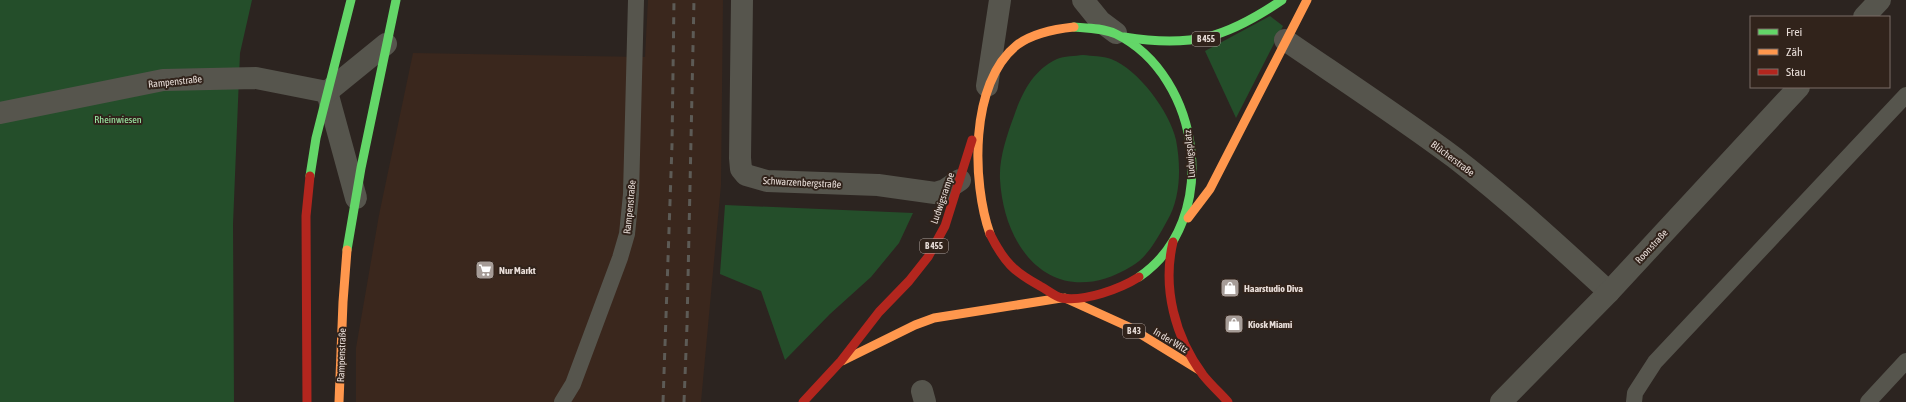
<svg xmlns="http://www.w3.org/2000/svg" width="1906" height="402" viewBox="0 0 1906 402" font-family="'Asap Condensed',sans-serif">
<rect width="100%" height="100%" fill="#2c2420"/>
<polygon fill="#3a271d" points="648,0 723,0 721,185 701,402 356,402 356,348 379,215 413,53 645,57"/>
<g fill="#244e2a">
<polygon points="0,0 252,0 240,53 233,224 234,402 0,402"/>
<polygon points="1270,16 1283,26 1236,118 1205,51"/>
<path d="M1083 55C1092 56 1103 56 1111 59 1138 69 1170 112 1176 140 1181 166 1181 198 1167 221 1158 237 1148 257 1132 266 1057 312 1004 254 1000 179 999 158 1007 135 1014 116 1022 93 1033 70 1057 59 1064 56 1075 56 1083 55Z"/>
<polygon points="725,205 913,213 899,243 871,277 830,314 785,360 761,291 720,274"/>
</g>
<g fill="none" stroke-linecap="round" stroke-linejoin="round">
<g stroke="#56554d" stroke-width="16">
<polyline points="562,402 573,384 620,258 627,234 631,194 636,0"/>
<polyline points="1634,402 1635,393 1655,362 1906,95"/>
<polyline points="1868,402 1906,361"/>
</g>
<g stroke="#56554d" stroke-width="22">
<polyline points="742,0 740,158 741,169 746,175 767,181 878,185 935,193 945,190 960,180"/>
<polyline points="1083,0 1100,21 1116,33"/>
<polyline points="1864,17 1880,0"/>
<path d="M1285 40C1342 79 1400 117 1455 158 1509 200 1559 246 1609 292"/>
<polyline points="987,86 1000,0"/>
<polyline points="327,92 356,198"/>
<polyline points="327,92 386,44"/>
<polyline points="0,113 163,80 256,78 327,92"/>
<polyline points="922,391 925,402"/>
<polyline points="1501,402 1609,292 1799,87"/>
</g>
<g stroke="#63d668" stroke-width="9">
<path d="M1074 27C1088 28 1103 28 1116 34 1202 76 1222 221 1139 277"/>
<path d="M1124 37C1192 48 1226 38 1282 0"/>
<polyline points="310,176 316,138 351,0"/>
<polyline points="347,250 361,168 396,0"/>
</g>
<g stroke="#ff974d" stroke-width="9">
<polyline points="1188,218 1210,189 1307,0"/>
<path d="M990 234C972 183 969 83 1017 45 1033 33 1055 29 1074 27"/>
<polyline points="1065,298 1129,327 1199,370"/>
<polyline points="842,361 915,325 934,318 1061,298"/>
<polyline points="339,402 343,302 347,250"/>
</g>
<g stroke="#b3261e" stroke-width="9">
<path d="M990 234C1004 262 1014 272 1040 286 1048 290 1054 296 1062 298 1084 302 1120 289 1139 277"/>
<path d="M1173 242C1162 288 1175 337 1203 375 1211 385 1220 393 1228 402"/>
<polyline points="307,402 306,216 310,176"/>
<polyline points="803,402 841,361 879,312 909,281 928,257 945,226 972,140"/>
</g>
<g stroke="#5d5b56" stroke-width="3" stroke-dasharray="7 7" stroke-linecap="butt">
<polyline points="663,402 672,145 674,0"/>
<polyline points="684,402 687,326 694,0"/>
</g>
</g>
<defs>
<symbol id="supermarket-square" viewBox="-11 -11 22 22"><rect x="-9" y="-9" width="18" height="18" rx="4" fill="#a69c97" stroke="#31231b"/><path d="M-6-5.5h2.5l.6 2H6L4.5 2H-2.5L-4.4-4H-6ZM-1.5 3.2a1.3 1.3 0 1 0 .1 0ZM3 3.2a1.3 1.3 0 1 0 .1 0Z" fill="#fff"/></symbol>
<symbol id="shop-square" viewBox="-11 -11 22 22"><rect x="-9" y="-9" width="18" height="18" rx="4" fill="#a69c97" stroke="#31231b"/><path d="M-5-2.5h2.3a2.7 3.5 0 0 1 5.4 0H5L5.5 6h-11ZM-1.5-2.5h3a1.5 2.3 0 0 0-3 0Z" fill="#fff"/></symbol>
</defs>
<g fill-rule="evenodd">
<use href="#supermarket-square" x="474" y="259" width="22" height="22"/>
<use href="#shop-square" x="1219" y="277" width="22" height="22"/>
<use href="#shop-square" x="1223" y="313" width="22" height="22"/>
</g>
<g text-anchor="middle" stroke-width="4" stroke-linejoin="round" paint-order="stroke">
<g fill="#31231b" stroke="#b0a49f" stroke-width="1">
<rect x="1192" y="32" width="28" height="14" rx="3"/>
<rect x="920" y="239" width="28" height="14" rx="3"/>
<rect x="1123" y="324" width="22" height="14" rx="3"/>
</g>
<g font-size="9" font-weight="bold" fill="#e7dcd7">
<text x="1206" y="42">B 455</text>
<text x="934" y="249">B 455</text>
<text x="1134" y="334">B 43</text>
</g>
<g font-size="10" fill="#e7dcd7" stroke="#31231b">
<text transform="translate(175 81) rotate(-6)" y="4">Rampenstraße</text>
<text transform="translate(1189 154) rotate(-95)" y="4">Ludwigsplatz</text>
<text transform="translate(1453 158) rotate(37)" y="4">Blücherstraße</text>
<text transform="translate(802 182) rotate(3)" y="4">Schwarzenbergstraße</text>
<text transform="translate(942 198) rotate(-71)" y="4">Ludwigsrampe</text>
<text transform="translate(629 207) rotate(-84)" y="4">Rampenstraße</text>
<text transform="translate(1651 246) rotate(-47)" y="4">Roonstraße</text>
<text transform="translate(1171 340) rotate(31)" y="4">In der Witz</text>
<text transform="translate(341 355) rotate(-88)" y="4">Rampenstraße</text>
</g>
<g font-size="10" fill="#9ff0a9" stroke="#31231b">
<text x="118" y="123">Rheinwiesen</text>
</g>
<g font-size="10" font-weight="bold" fill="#e7dcd7" stroke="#31231b" text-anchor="start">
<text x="499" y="274">Nur Markt</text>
<text x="1244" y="292">Haarstudio Diva</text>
<text x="1248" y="328">Kiosk Miami</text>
</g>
</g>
<rect x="1750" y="16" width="140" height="72" fill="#31231b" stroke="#7a6d66"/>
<rect x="1758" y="29" width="20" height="6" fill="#63d668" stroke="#7a6d66"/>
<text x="1786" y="36" font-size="12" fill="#e7dcd7">Frei</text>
<rect x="1758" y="49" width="20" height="6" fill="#ff974d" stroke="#7a6d66"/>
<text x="1786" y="56" font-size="12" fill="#e7dcd7">Zäh</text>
<rect x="1758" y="69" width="20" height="6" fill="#b3261e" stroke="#7a6d66"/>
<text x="1786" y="76" font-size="12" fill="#e7dcd7">Stau</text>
</svg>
